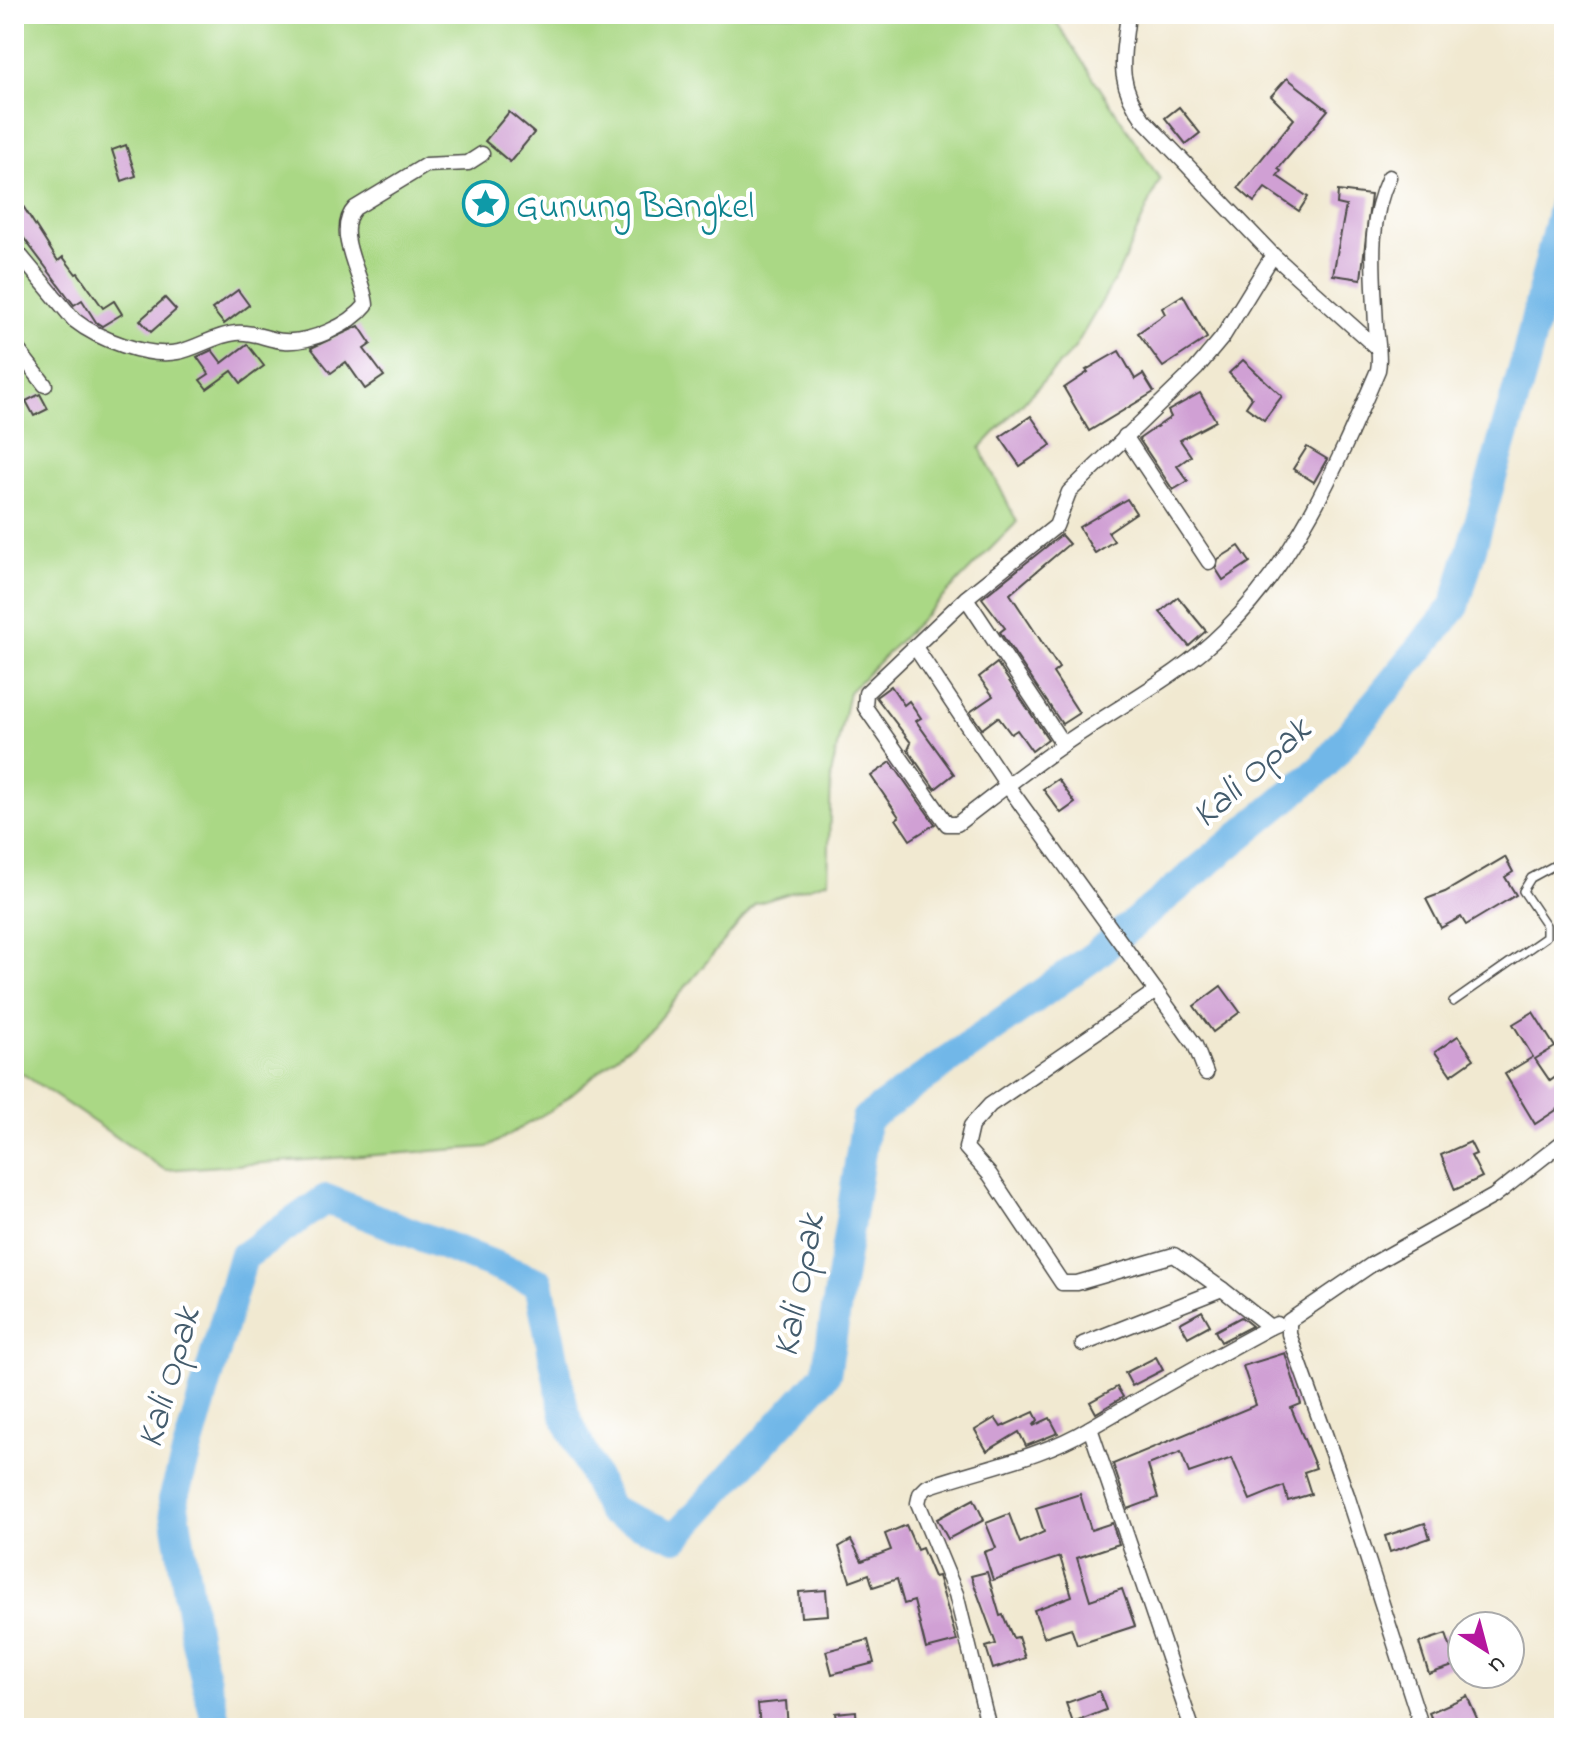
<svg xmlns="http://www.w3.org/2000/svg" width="1578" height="1742" viewBox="0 0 1578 1742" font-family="'Indie Flower',sans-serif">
<rect width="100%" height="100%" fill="#fff"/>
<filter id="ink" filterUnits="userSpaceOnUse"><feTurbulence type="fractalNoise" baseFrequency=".0125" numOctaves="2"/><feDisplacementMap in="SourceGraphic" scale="16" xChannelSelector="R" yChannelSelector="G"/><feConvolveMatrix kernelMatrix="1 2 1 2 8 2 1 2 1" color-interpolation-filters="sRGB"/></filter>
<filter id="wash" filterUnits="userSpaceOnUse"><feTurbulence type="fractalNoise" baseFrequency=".006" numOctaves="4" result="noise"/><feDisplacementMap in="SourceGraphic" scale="32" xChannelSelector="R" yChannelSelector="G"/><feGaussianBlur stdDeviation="1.8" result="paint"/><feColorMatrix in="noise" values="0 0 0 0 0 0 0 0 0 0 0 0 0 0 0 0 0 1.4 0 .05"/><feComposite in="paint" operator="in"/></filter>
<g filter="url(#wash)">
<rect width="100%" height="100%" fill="#f1e9d1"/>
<polygon fill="#aad885" stroke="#6a8258" stroke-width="2" points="14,14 1051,14 1160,179 1118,274 1074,349 980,448 1017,522 849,692 831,775 828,881 755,904 653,1026 556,1107 488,1147 165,1170 14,1068"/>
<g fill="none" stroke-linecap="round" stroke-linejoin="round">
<polyline stroke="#71b7e8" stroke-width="30" points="218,1728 196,1642 173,1500 243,1257 326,1199 539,1283 565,1415 610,1510 676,1537 826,1374 866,1119 1094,956 1322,768 1455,606 1525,363 1564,201"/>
</g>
<g id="blocks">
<g fill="#d0a0d4">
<polygon points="1287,78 1328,110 1278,169 1281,171 1277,176 1308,197 1299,211 1265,188 1254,202 1238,188 1294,119 1271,96"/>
<polygon points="1179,107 1200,133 1186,144 1165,118"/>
<polygon points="509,112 534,133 510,162 485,141"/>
<polygon points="126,145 136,176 122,181 112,150"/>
<polygon points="1338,191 1371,195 1361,279 1333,275 1346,206 1337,204"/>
<polygon points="14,192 58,261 63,257 76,274 78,273 103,308 114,301 122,314 102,326 96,322 82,300 74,305 14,225"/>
<polygon points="238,290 249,305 224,324 212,309"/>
<polygon points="1183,295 1207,338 1163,367 1138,333 1165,314 1162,308"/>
<polygon points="165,298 176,310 151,332 140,320"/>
<polygon points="359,326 371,344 364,349 384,376 365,389 346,362 331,373 311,348"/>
<polygon points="247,344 264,366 241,383 232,371 207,389 200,380 209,374 197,357 212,350 222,363"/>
<polygon points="1119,351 1135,379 1143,374 1154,392 1089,431 1064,388 1088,372 1086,370"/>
<polygon points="1243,360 1282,396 1264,420 1246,407 1252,398 1229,373"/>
<polygon points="1200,393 1216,421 1180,440 1191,456 1177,466 1188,481 1173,490 1139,439 1171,417 1168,411"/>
<polygon points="40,394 48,409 34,416 26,401"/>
<polygon points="1031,416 1051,445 1020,466 1000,437"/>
<polygon points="1307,447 1327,459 1314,482 1293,469"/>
<polygon points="1127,499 1136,513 1108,532 1114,541 1095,553 1079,527"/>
<polygon points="1061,535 1069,544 1010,594 1059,668 1053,673 1079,713 1062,724 1000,632 1005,628 982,598"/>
<polygon points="1239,546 1250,562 1223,580 1216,569 1218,559"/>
<polygon points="1178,597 1206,631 1189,646 1160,612"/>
<polygon points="997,663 1048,739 1032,751 1017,730 1011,734 998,717 982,729 970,712 993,696 979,677"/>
<polygon points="891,686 904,705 909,701 921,718 916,721 954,774 935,789 908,750 911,743 876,697"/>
<polygon points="891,762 935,824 910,840 896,819 899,817 871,776"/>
<polygon points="1058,779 1075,803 1061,813 1043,789"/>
<polygon points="1505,857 1513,872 1505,877 1516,895 1466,925 1461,917 1441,928 1426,899 1445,892"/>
<polygon points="1221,986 1240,1012 1213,1032 1194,1006"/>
<polygon points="1533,1012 1555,1047 1535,1059 1550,1081 1564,1071 1564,1105 1535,1124 1505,1074 1533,1057 1513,1024"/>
<polygon points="1458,1036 1474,1059 1451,1075 1435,1052"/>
<polygon points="1470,1142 1476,1154 1471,1156 1482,1177 1455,1190 1441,1155"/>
<polygon points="1202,1311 1210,1325 1188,1337 1180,1323"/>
<polygon points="1241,1317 1252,1326 1221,1342 1215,1331"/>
<polygon points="1285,1353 1301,1404 1291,1408 1316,1468 1304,1472 1311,1494 1288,1501 1284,1486 1250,1500 1232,1458 1189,1473 1181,1452 1148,1465 1158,1498 1128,1509 1113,1464 1256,1405 1243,1366"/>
<polygon points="1156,1357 1163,1370 1132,1386 1125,1373"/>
<polygon points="1117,1387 1123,1397 1096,1413 1090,1402"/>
<polygon points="1034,1412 1038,1420 1033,1426 1050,1418 1058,1433 1026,1446 1019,1432 987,1451 975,1430 995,1418 1001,1427"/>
<polygon points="1080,1494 1091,1530 1112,1523 1119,1544 1077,1558 1090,1600 1122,1589 1135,1626 1077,1645 1071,1628 1044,1637 1034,1610 1072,1596 1060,1557 993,1580 984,1552 996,1548 986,1523 1009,1514 1020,1543 1044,1532 1036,1508"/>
<polygon points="974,1499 984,1520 948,1539 937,1519"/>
<polygon points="1425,1523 1430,1538 1390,1552 1385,1536"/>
<polygon points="906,1525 917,1550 922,1548 934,1577 938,1576 957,1641 926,1649 914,1601 904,1604 897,1579 873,1587 869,1574 850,1581 839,1547 851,1540 862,1561 891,1550 885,1534"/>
<polygon points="987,1572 1000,1616 1003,1615 1013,1638 1018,1637 1025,1658 993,1669 986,1647 996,1644 971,1576"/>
<polygon points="826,1590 828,1615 801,1617 799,1592"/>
<polygon points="1446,1634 1451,1649 1459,1646 1462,1663 1429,1674 1419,1643"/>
<polygon points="868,1640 874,1663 832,1674 826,1651"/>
<polygon points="1099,1691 1106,1710 1073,1723 1066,1703"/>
<polygon points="1467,1696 1480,1725 1436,1728 1429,1713"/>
<polygon points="786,1701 788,1728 760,1728 758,1704"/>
<polygon points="856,1711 857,1728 837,1728 835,1713"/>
</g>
</g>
</g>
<g filter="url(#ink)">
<use href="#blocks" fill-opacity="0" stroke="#494844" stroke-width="2"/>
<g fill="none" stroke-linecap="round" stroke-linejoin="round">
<defs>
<polyline id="lane" points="1453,1002 1546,937 1546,925 1523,891 1531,878 1564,860"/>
<g id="street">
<path d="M1128 14C1123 59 1115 81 1143 119L1273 255 1222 338 1196 369 1069 492 1056 526 966 598 866 693 865 707 947 824H957C999 792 1041 758 1085 730 1133 698 1183 672 1224 631 1298 559 1338 463 1378 370 1381 355 1377 341 1376 326 1374 274 1366 226 1389 177"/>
<path d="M14 248 74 320C98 339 147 358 178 352 198 348 215 335 236 333 253 331 268 340 284 341 311 343 350 325 366 305 364 277 332 232 355 208L426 165 468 163 482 154"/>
<polyline points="1273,255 1378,349"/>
<polyline points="14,345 45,385"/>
<polyline points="1125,436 1209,562"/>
<polyline points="966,598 1063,744"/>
<polyline points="915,647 1007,785 1195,1045 1206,1073"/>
<polyline points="1156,991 990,1105 971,1126 966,1148 990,1175 1062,1283 1077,1283 1174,1255 1222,1289"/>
<polyline points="1083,1344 1222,1289 1270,1327 1277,1324"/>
<polyline points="1090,1428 1192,1728"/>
<path d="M989 1728 956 1594 918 1503 920 1494 927 1487C980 1468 1040 1458 1088 1429 1148 1394 1209 1360 1270 1327"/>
<polyline points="1422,1728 1347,1495 1289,1334 1289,1321 1371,1265 1494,1196 1564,1141"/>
</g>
</defs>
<use href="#lane" stroke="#494844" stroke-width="10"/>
<use href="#street" stroke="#494844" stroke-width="17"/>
<use href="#lane" stroke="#fff" stroke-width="7"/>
<use href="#street" stroke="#fff" stroke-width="14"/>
</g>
</g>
<defs>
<symbol id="sight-ring" viewBox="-11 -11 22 22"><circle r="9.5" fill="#fff" stroke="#0f9aa8" stroke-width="1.5"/><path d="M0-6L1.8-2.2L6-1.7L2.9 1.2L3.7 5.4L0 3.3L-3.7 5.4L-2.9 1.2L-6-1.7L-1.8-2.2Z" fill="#0f9aa8"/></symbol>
</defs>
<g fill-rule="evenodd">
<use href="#sight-ring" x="460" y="178" width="51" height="51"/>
</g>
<g text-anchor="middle" stroke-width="8" stroke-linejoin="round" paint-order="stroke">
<g font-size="36" fill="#0d838f" stroke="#fff" text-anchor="start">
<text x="516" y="217">Gunung Bangkel</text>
</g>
<g font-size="38" font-style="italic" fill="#445c6d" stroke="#fff">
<text transform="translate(1250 771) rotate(-42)" y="13">Kali Opak</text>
<text transform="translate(797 1285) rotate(-79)" y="13">Kali Opak</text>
<text transform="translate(167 1377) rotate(-74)" y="13">Kali Opak</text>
</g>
</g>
<rect width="1578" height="1742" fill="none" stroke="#fff" stroke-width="48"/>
<g transform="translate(1486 1650) rotate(144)"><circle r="38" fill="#ffffff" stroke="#aaaaaa" stroke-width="2"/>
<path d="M0-6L14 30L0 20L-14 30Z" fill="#b5179e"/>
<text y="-12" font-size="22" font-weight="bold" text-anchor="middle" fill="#2b2b2b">U</text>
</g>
</svg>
